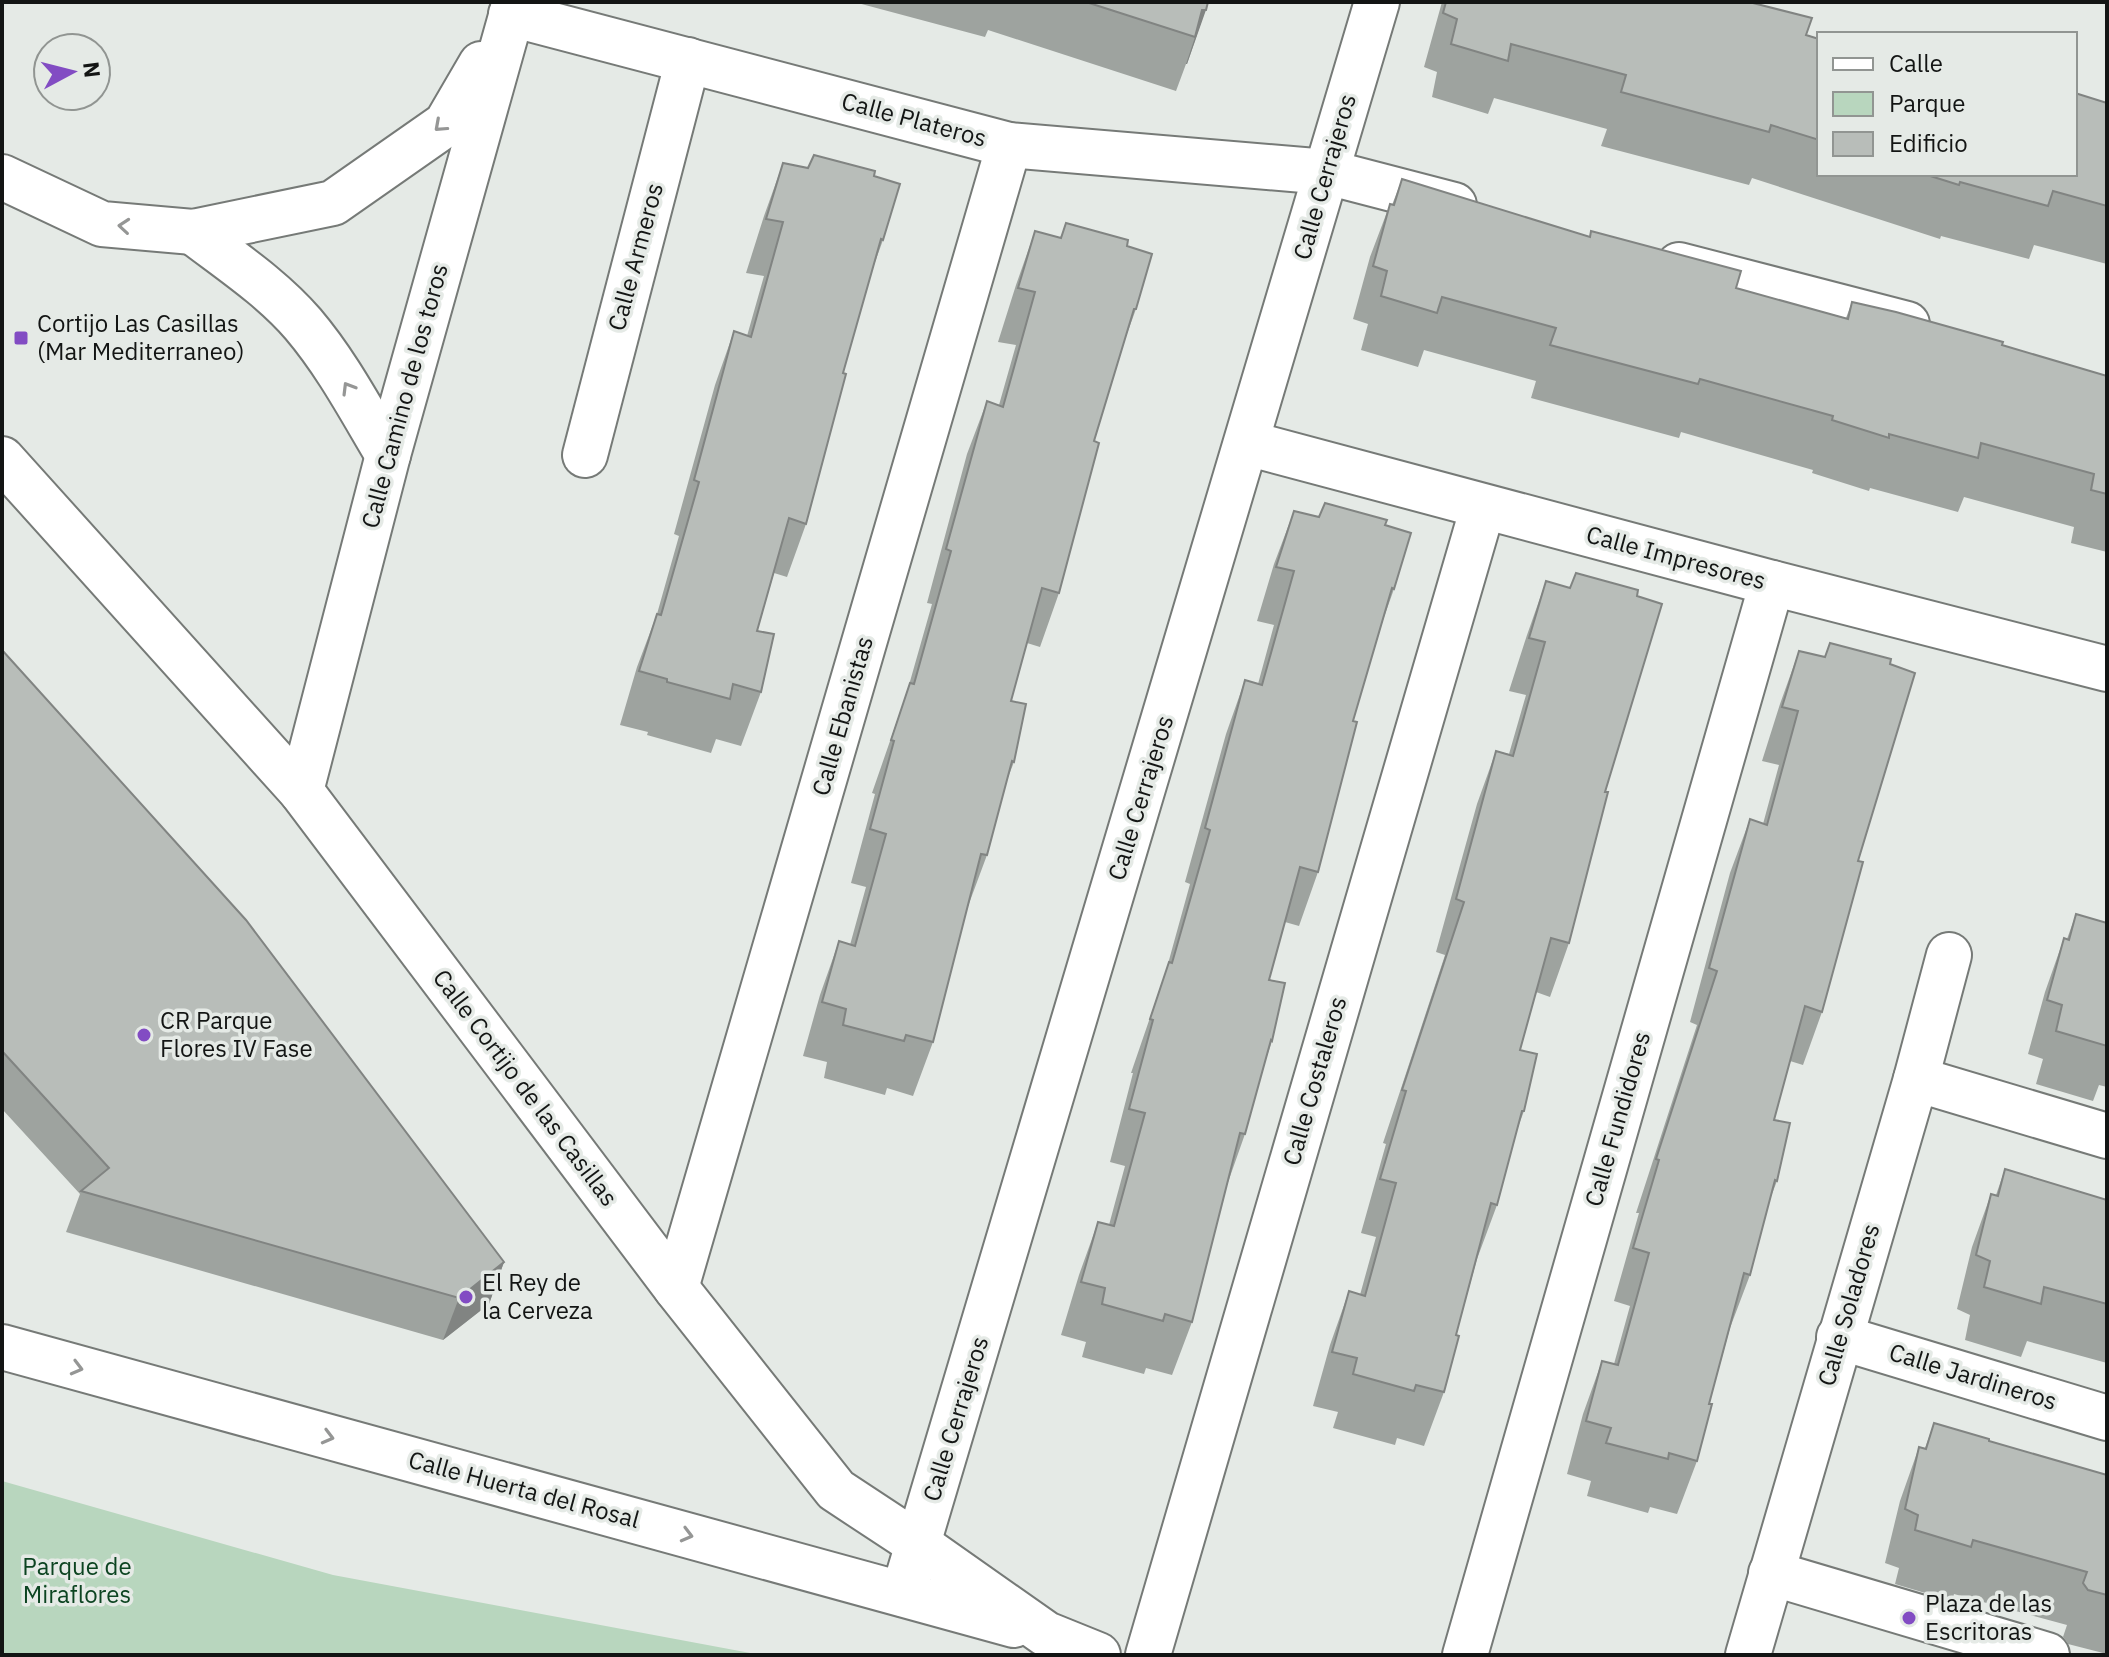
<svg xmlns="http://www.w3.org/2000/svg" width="2109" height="1657" viewBox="0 0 2109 1657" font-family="'IBM Plex Sans',sans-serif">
<rect width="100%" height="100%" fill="#e5eae6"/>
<polygon fill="#b8d6be" points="2,1481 333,1575 761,1655 2,1655"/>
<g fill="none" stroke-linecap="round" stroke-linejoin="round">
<defs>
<g id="minor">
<polyline points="511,14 1009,145 1327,172 1454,205"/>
<polyline points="2,177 102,224 193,232 333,203 446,124 481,64"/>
<path d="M193 232C231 261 272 288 303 324 337 364 361 410 388 455"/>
<polyline points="1679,265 1907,324"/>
<polyline points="1247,443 1772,583 2107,669"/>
<polyline points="585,455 688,60"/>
<polyline points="2,459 301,791 676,1288 836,1490 918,1544 1046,1634 1098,1655"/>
<polyline points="301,791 388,455 515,2"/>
<polyline points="1916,1079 2107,1136"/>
<polyline points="676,1288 1009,145"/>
<polyline points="1839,1337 2107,1418"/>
<polyline points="2,1347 1014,1625"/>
<polyline points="1771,1573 2047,1655"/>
<polyline points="903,1594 1377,2"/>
<polyline points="1148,1655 1483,507"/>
<polyline points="1465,1655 1772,583"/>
<polyline points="1748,1655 1916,1079 1949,955"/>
</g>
</defs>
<use href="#minor" stroke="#767a77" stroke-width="48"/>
<use href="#minor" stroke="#fff" stroke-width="44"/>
</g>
<g fill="#9ea39f">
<polygon points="854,2 1208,2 1187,64 1186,64 1176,91 988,30 985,37"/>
<polygon points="1442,2 1749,2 1806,35 1819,39 1819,174 2075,174 2107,103 2107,264 2034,245 2029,259 1941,236 1940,239 1752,178 1749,185 1601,146 1607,129 1494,98 1488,114 1432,97 1437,72 1424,67"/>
<polygon points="783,163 808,168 874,176 883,240 870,276 843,373 806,524 787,577 774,573 757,631 761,692 741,746 716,739 711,753 647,735 648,732 620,725 637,667 657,614 679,536 674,534 715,385 734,331 747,336 764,276 746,273 764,216"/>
<polygon points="1402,179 1736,288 1846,318 1852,302 2107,376 2107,552 2071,543 2074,527 1964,497 1958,512 1870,488 1869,491 1812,473 1813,470 1681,432 1679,438 1531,398 1536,381 1424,350 1418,367 1361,350 1368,324 1353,319 1370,257 1390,204 1392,205"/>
<polygon points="1035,231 1061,238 1127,246 1136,309 1124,342 1094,441 1059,593 1040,647 1027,643 1011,701 1014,762 1007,780 987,855 967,909 933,1042 913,1096 887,1088 885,1095 824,1078 827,1062 803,1056 820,995 839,941 850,945 866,887 851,883 875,794 872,793 907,692 932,604 927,603 967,454 987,401 999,405 1016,345 998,342 1016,285"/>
<polygon points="1294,511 1319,517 1385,525 1394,589 1383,620 1353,721 1318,872 1299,926 1285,922 1269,980 1272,1041 1266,1059 1245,1134 1226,1188 1192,1322 1172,1375 1146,1368 1144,1374 1082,1357 1086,1342 1061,1335 1079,1275 1098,1222 1109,1225 1125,1166 1110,1162 1133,1073 1131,1073 1166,971 1190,884 1185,882 1226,734 1245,680 1258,684 1274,625 1257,621 1274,564"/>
<polygon points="1546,581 1605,792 1569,943 1550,997 1536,992 1520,1050 1524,1111 1517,1130 1497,1205 1477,1259 1456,1335 1444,1392 1424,1446 1397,1438 1395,1445 1333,1428 1338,1412 1313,1406 1330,1345 1349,1291 1360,1295 1376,1237 1361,1233 1386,1144 1383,1143 1445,955 1436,952 1477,804 1496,751 1509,754 1526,695 1509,691 1527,635"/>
<polygon points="2,650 504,1262 489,1304 443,1340 66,1232 80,1194 2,1109"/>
<polygon points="1799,651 1825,657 1890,664 1858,861 1822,1012 1803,1065 1790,1061 1774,1120 1777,1181 1770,1199 1750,1275 1730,1328 1709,1404 1697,1461 1677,1514 1650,1507 1648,1513 1587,1496 1591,1481 1567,1474 1583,1414 1602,1361 1614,1364 1630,1306 1614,1301 1639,1213 1636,1213 1697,1025 1690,1022 1730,873 1750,819 1763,824 1779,765 1762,761 1780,704"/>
<polygon points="2076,914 2107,923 2107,1087 2099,1085 2093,1101 2036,1084 2043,1059 2028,1054 2045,992 2064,938 2067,939"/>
<polygon points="2005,1169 2107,1200 2107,1363 2027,1341 2021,1357 1965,1340 1970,1315 1957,1309 1972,1247 1991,1194 1996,1195"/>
<polygon points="1934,1423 1989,1441 2107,1475 2107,1654 2068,1644 2063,1637 2067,1625 1954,1594 1952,1601 1895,1584 1899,1568 1885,1563 1900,1501 1919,1447 1925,1448"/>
</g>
<g fill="#818482">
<polygon points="1202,10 1206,10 1187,64 1186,64 1195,37"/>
<polygon points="504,1262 489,1304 443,1340 459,1298"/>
</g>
<g fill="#b8bdb9" stroke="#818482" stroke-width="2">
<polygon points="1086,2 1208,2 1206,10 1202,10 1195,37"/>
<polygon points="1446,2 1749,2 1812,18 1806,35 1819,39 1819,140 1771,125 1769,132 1621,92 1626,75 1511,44 1508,61 1451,44 1457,19 1443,13"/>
<polygon points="2075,93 2107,103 2107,206 2053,191 2048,206 1960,182 1959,185 1924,174 2075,174"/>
<polygon points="814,155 875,171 874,176 900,184 883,240 881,239 843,373 846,374 806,524 789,518 757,631 774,634 761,692 733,684 730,699 667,682 667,679 639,671 657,614 661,615 699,482 694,480 734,331 751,337 783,222 766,219 783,163 808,168"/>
<polygon points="1402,179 1590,237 1591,231 1741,271 1736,288 1848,319 1852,302 1896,312 2003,342 2002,345 2107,376 2107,494 2091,490 2094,474 1981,443 1978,458 1889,434 1889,438 1832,420 1833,416 1700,379 1698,384 1550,345 1556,328 1442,297 1437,313 1381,296 1387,271 1373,266 1390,204 1394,205"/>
<polygon points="1066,223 1128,240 1127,246 1152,254 1136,309 1134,309 1094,441 1099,443 1059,593 1042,588 1011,701 1026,704 1014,762 1012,761 987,855 981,854 933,1042 906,1035 904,1041 843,1025 846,1009 822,1002 839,941 855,946 886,834 870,829 894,741 891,740 910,683 914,684 951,551 946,549 987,401 1003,407 1035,292 1018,288 1035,231 1061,238"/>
<polygon points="1325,503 1387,520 1385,525 1411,533 1394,589 1392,588 1353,721 1357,722 1318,872 1300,867 1269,980 1285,983 1272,1041 1271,1040 1245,1134 1240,1133 1192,1322 1165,1314 1163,1321 1102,1304 1105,1288 1081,1282 1098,1222 1114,1226 1145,1113 1129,1109 1153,1020 1150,1019 1169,962 1172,963 1210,830 1205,828 1245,680 1262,685 1294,571 1276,567 1294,511 1319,517"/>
<polygon points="1576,573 1638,590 1637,596 1662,604 1605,792 1608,792 1569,943 1551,938 1520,1050 1537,1054 1524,1111 1522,1111 1497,1205 1491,1203 1456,1335 1459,1336 1444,1392 1416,1385 1414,1391 1353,1374 1357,1358 1332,1352 1349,1291 1365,1296 1396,1183 1380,1179 1406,1091 1402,1090 1464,902 1456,899 1496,751 1513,756 1545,642 1529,638 1546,581 1570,588"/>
<polygon points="1830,643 1891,659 1890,664 1915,673 1858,861 1863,862 1822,1012 1805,1006 1774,1120 1790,1123 1777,1181 1775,1180 1750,1275 1744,1273 1709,1404 1712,1404 1697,1461 1669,1453 1668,1459 1606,1443 1611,1428 1586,1421 1602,1361 1618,1365 1649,1253 1633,1248 1659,1160 1656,1159 1717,971 1709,968 1750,819 1767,825 1798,711 1782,707 1799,651 1825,657"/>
<polygon points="2,650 246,920 504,1262 459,1298 81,1191 109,1168 2,1051"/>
<polygon points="2076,914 2107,923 2107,1046 2056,1031 2062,1005 2047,1000 2064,938 2069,940"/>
<polygon points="2005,1169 2107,1200 2107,1304 2044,1287 2041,1304 1984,1287 1990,1261 1976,1255 1991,1194 1998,1196"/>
<polygon points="1934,1423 1989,1439 1989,1441 2107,1475 2107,1595 2088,1590 2083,1583 2087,1572 1973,1540 1971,1547 1915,1530 1918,1515 1905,1509 1919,1447 1926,1449"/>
</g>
<defs><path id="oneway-chevron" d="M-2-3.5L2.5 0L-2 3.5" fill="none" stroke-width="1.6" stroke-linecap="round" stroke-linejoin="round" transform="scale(2)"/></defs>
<g stroke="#959695">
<use href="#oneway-chevron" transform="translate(440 126) rotate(138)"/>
<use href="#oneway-chevron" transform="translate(124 226) rotate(-175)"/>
<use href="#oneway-chevron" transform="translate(348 388) rotate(-121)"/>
<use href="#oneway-chevron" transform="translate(77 1368) rotate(15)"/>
<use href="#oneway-chevron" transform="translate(328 1437) rotate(15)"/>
<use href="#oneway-chevron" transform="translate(687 1535) rotate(15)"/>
</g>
<g fill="#824cc3" stroke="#e5eae6" stroke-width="3">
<rect x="13" y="330" width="16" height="16" rx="4"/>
<circle cx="144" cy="1035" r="8"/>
<circle cx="466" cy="1297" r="8"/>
<circle cx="1909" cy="1618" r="8"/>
</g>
<g text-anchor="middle" stroke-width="7" stroke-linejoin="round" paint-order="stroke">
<g font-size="24" fill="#131514" stroke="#e5eae6">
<text transform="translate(914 120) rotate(15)" y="8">Calle Plateros</text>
<text transform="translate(1325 177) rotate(-74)" y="8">Calle Cerrajeros</text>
<text transform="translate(636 257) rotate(-75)" y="8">Calle Armeros</text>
<text transform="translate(405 396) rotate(-75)" y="8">Calle Camino de los toros</text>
<text transform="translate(1676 558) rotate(15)" y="8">Calle Impresores</text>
<text transform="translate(843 716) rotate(-74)" y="8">Calle Ebanistas</text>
<text transform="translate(1141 798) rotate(-73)" y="8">Calle Cerrajeros</text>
<text transform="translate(1315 1081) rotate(-74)" y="8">Calle Costaleros</text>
<text transform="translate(525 1088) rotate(53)" y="8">Calle Cortijo de las Casillas</text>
<text transform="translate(1618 1119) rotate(-74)" y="8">Calle Fundidores</text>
<text transform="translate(1849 1305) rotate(-74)" y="8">Calle Soladores</text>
<text transform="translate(1973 1377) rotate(17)" y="8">Calle Jardineros</text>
<text transform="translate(956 1419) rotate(-73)" y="8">Calle Cerrajeros</text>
<text transform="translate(524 1490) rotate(15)" y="8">Calle Huerta del Rosal</text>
</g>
<g font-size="24" fill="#131514" stroke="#e5eae6" text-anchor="start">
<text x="37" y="332">Cortijo Las Casillas<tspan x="37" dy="28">(Mar Mediterraneo)</tspan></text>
<text x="160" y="1029">CR Parque<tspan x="160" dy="28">Flores IV Fase</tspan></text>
<text x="482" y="1291">El Rey de<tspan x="482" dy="28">la Cerveza</tspan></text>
<text x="1925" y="1612">Plaza de las<tspan x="1925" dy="28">Escritoras</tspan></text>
</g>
<g font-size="24" fill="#0c4421" stroke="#e5eae6">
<text x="77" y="1575">Parque de<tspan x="77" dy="28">Miraflores</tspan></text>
</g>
</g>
<rect width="2109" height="1657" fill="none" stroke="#131514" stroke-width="8"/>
<rect x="1817" y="32" width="260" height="144" fill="#e5eae6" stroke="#919592" stroke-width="2"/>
<rect x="1833" y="58" width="40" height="12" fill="#ffffff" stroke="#919592" stroke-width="2"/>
<text x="1889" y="72" font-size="24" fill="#131514">Calle</text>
<rect x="1833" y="92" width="40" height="24" fill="#b8d6be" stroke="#919592" stroke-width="2"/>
<text x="1889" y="112" font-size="24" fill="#131514">Parque</text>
<rect x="1833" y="132" width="40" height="24" fill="#b8bdb9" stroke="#919592" stroke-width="2"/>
<text x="1889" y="152" font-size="24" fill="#131514">Edificio</text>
<g transform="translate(72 72) rotate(83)"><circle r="38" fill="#e5eae6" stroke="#919592" stroke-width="2"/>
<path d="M0-6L14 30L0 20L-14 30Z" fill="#824cc3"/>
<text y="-12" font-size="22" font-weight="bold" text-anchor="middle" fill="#131514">N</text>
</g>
</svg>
